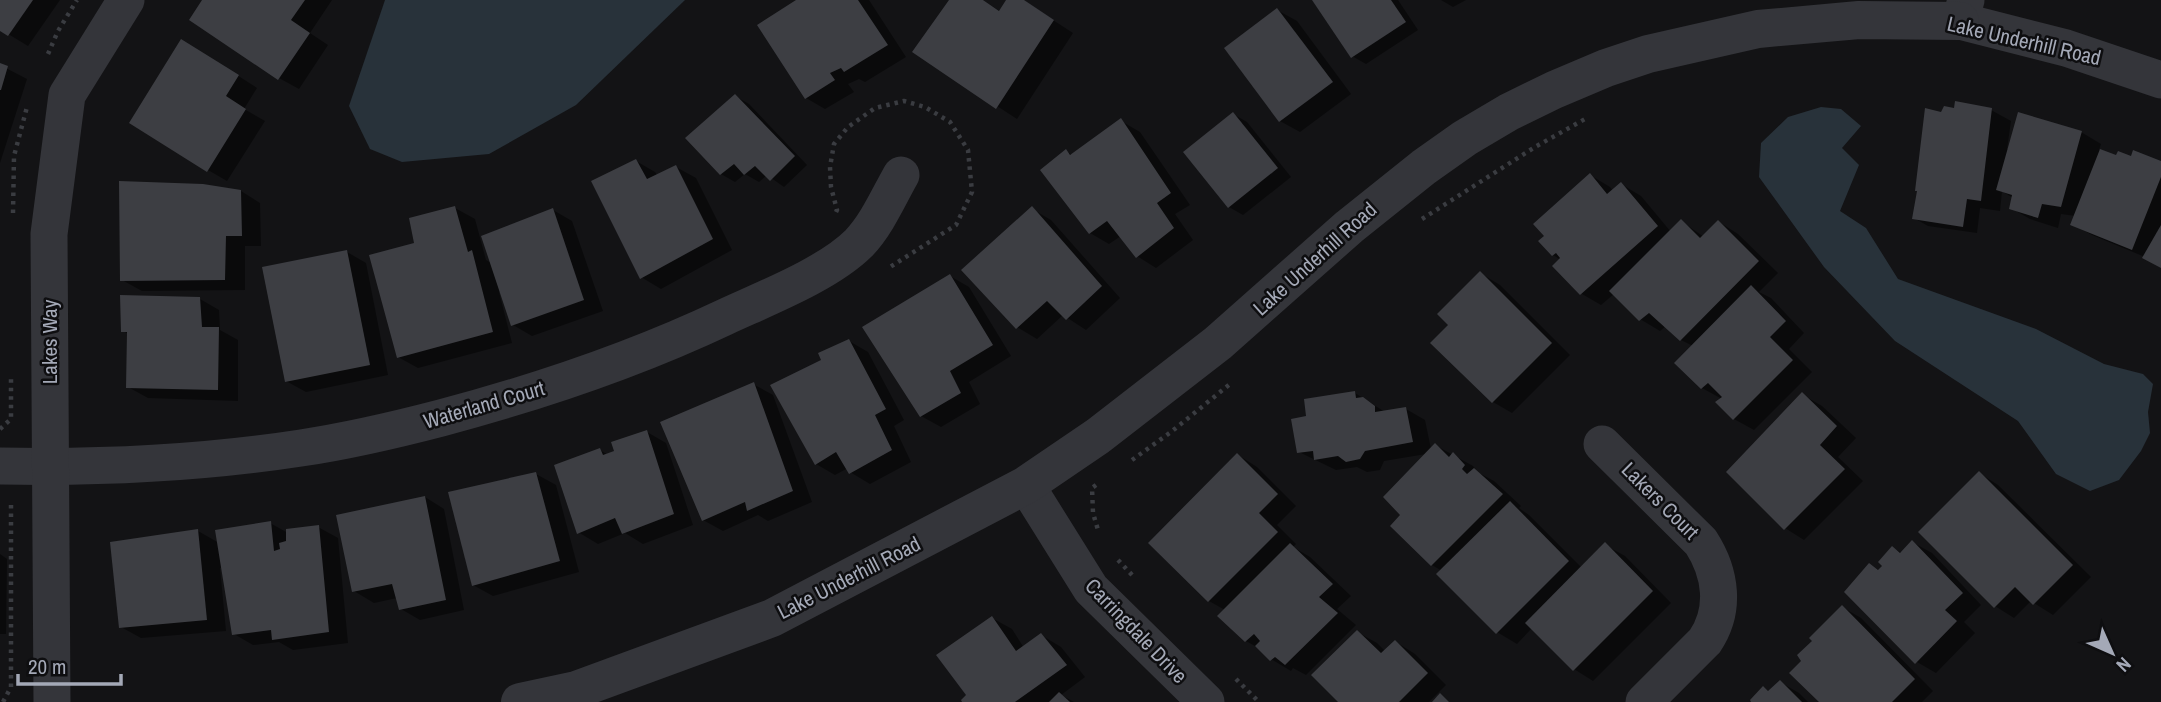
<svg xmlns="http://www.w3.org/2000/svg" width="2161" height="702" viewBox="0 0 2161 702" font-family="'Archivo Narrow',sans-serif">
<rect width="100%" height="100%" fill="#131315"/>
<g fill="#28323a">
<polygon points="385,0 685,0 576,105 489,154 402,162 370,149 349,106"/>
<polygon points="1821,107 1841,109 1861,126 1842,148 1859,165 1840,211 1866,228 1898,279 2036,329 2104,364 2143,374 2153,384 2148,412 2150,433 2141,451 2119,480 2090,491 2056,474 2018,421 1895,341 1824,267 1759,177 1761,143 1788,117"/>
</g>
<g fill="#0007">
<polygon points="0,0 60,0 28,46 0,29"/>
<polygon points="204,0 332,0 310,33 328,45 299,89 279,78"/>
<polygon points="800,0 869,0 906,57 865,82 859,79 848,84 854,92 825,109 806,98"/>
<polygon points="951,0 983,0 1001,12 1009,0 1022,0 1073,33 1017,119 914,52"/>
<polygon points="1314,0 1398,0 1418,30 1366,64 1352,56"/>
<polygon points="1441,0 1466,0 1453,7"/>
<polygon points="1277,10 1297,21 1351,94 1300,132 1280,121"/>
<polygon points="201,52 257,88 244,109 265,121 227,181 208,170"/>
<polygon points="0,65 27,79 0,163"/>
<polygon points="735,96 749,104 807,165 784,187 767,175 759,182 745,174 735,182 721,174 688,138"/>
<polygon points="1991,110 2011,121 2007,149 2081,132 2101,144 2099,150 2117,158 2161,163 2161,267 2145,257 2092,235 2072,224 2076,216 2061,214 2058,228 2030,219 2011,208 2013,198 2002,191 2000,211 1980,208 1977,233 1928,226 1914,218 1943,114"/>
<polygon points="1233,114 1247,122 1291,177 1243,215 1229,207"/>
<polygon points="1121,121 1140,132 1190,205 1175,214 1193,240 1156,268 1137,256 1121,236 1109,244 1090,233 1066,151 1072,155"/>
<polygon points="636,161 655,172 658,176 676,167 696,178 732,250 661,289 641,277"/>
<polygon points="1590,175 1610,187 1613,191 1621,184 1641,196 1671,232 1681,221 1704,237 1719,222 1738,234 1778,273 1759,292 1771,298 1804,333 1789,349 1812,372 1754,430 1734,419 1718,402 1722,399 1702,388 1693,346 1681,340 1666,326 1660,331 1640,319 1614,294 1601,305 1582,294 1555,266 1561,260 1553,255"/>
<polygon points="241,191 260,203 261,246 245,246 245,290 142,291 122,280"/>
<polygon points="455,208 475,219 486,260 493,264 553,210 572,221 603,311 532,336 513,325 502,291 499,292 512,343 418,368 398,357 416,244"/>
<polygon points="1032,209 1051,220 1120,298 1086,330 1063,315 1037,339 1017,327"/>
<polygon points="347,252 366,263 388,375 306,392 286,381"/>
<polygon points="1480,273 1500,285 1570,355 1512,413 1493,402 1450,325"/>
<polygon points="950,276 969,287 1011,356 969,382 980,404 941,427 921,416"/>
<polygon points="200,299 219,310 220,330 238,340 238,401 148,398 128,387 129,334 123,331"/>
<polygon points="849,341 868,352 904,420 894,426 911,462 870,484 850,472 848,468 835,475 816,464 823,361"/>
<polygon points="753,384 773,395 812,502 768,521 758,515 723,531 703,520"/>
<polygon points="1355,393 1385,412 1406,409 1425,420 1431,449 1435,445 1473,466 1479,473 1494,481 1521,506 1519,508 1529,515 1582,568 1605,545 1625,556 1671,603 1593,681 1574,669 1532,628 1517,644 1497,632 1442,571 1432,565 1403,515 1426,454 1384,461 1380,470 1367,472 1357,467 1336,470 1299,452 1308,418"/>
<polygon points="1803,395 1822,406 1856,438 1838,457 1863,481 1804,540 1785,528"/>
<polygon points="647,432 666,443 693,525 643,544 625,533 598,544 578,532 600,450 608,455"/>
<polygon points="1238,455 1257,467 1296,506 1277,525 1296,544 1293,547 1310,557 1351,596 1337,609 1356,625 1306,675 1293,668 1291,671 1271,659 1262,650 1246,641 1225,610 1209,601"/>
<polygon points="1979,473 1998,485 2091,577 2053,615 2031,601 2014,618 1995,606"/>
<polygon points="536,474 556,485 579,572 493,596 473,585"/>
<polygon points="425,497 444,509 464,610 420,620 401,609 397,598 374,603 354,591"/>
<polygon points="270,523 288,533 318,527 338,538 348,643 293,650 279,642 253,645 234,634 223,567 220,568 226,631 141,638 121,627 198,531 219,543"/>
<polygon points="1912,542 1932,553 1981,605 1964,622 1975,633 1936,673 1917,662 1870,565 1880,571 1893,548 1902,553"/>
<polygon points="0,554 7,559 6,634 0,634"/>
<polygon points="1842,607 1861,618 1933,691 1922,702 1821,702 1803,661 1814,641"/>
<polygon points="992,618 1012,629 1024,648 1041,635 1061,647 1085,677 1061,695 1074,702 964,702 968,696"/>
<polygon points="1357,632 1377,643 1386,652 1396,642 1415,654 1446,685 1429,702 1341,702"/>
<polygon points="1780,682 1799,693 1808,702 1753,702 1764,688 1769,692"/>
</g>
<g fill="#3d3e43">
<polygon points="0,0 33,0 8,36 0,31"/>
<polygon points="202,0 305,0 291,20 310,33 278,80 189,20"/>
<polygon points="796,0 858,0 888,45 844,72 841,68 830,73 835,80 805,99 757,25"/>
<polygon points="949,0 983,0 999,11 1006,0 1024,0 1054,20 996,109 912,52"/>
<polygon points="1312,0 1391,0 1406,22 1351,58"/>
<polygon points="1277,8 1333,82 1279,122 1224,48"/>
<polygon points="181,39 239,75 226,96 246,109 207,172 129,123"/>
<polygon points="0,63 8,66 1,90 0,90"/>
<polygon points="735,94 795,156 770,181 755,166 744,175 734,164 720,175 685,138"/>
<polygon points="1955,101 1992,108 1981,201 1967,199 1963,227 1912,219 1917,191 1915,191 1925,108 1941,112 1944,106 1954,108"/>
<polygon points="1233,112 1278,168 1228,208 1183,152"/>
<polygon points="2018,112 2082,131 2061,207 2042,204 2038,218 2009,209 2012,195 1996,190"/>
<polygon points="1121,118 1171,193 1157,203 1174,228 1136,258 1107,221 1089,234 1040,170 1066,149 1070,155"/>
<polygon points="2100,149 2116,155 2118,151 2131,156 2133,150 2161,161 2161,177 2132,250 2070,225"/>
<polygon points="636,159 647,179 676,165 713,239 640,279 591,181"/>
<polygon points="1590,173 1607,194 1621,182 1658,226 1580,295 1552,266 1560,258 1556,253 1552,256 1538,241 1544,236 1533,224"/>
<polygon points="119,181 203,184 241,190 242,236 226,236 225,280 120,281"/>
<polygon points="455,206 468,252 472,250 493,332 397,358 369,255 414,243 409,218"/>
<polygon points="1032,206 1102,286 1066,320 1047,301 1016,329 961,270"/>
<polygon points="553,208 584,300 511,326 481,236"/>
<polygon points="1681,219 1700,238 1718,220 1759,261 1680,341 1649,313 1639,321 1609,291"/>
<polygon points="2161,225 2161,268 2142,258"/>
<polygon points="347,250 370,365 285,382 262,267"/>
<polygon points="1480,271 1552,343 1492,403 1430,343 1448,325 1437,314"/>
<polygon points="950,274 993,345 950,371 961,393 920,417 862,327"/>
<polygon points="1751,285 1786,321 1770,337 1793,360 1733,420 1715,402 1722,397 1708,383 1701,389 1674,363"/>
<polygon points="120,295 200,297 202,327 219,327 218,390 126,388 127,332 121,332"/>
<polygon points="849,339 886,409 875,415 892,450 849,474 836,452 815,465 770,385 821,360 818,353"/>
<polygon points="754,382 793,491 747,511 745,502 702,521 660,422"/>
<polygon points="1355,391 1356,398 1363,397 1375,406 1375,412 1406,407 1413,442 1365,451 1360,459 1346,462 1338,456 1314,460 1313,451 1297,453 1291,419 1306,416 1304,399"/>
<polygon points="1802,392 1837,426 1820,445 1845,469 1784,530 1726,472"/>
<polygon points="647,430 674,514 622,534 615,518 577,534 554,465 600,448 603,455 614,451 611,442"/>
<polygon points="1435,443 1449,457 1453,452 1465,465 1462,469 1467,474 1474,468 1503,494 1431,566 1390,526 1400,515 1383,497"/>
<polygon points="1237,453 1278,494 1259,513 1278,532 1208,602 1148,543"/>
<polygon points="1979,471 2073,565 2033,605 2015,587 1994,608 1918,532"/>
<polygon points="536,472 560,561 472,586 448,492"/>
<polygon points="425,496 446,600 399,610 392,584 352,592 336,515"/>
<polygon points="1510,501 1569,561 1496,634 1436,574"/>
<polygon points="271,521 274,551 280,549 279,543 286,541 286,529 319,525 329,632 272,640 271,630 232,635 215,530"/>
<polygon points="198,529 207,620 119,628 110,542"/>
<polygon points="1912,540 1963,593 1945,610 1957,621 1915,664 1844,592 1869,563 1878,570 1882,566 1878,562 1892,546 1900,553"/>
<polygon points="1605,542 1653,591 1573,671 1525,623"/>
<polygon points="1290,543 1333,584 1319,597 1338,613 1285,665 1275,657 1270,661 1255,646 1260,641 1254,634 1245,642 1217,616"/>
<polygon points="1842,605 1915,679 1892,702 1819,702 1789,673 1801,661 1797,655 1812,641 1809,638"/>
<polygon points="992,616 1016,651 1041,633 1067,665 1015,702 962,702 961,700 966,695 936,655"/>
<polygon points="1357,630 1381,653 1395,640 1428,673 1399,702 1338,702 1311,675"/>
<polygon points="1780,680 1802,702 1751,702 1750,700 1763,686 1768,691"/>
<polygon points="1059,692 1070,702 1049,702"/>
<polygon points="1440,693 1449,702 1432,702"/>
</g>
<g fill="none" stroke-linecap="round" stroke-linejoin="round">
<g stroke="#3a3c41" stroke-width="4.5" stroke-dasharray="3.5 5" stroke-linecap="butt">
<polyline points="48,54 58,31 77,0"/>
<polyline points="836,212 837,210 831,187 830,167 834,144 848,127 875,108 904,101 925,107 950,122 968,150 972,192 956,225 887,269"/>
<polyline points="13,213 14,156 27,107"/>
<polyline points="1422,219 1535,147 1585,119"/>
<polyline points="0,429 11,419 11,379"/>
<polyline points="1132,460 1171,432 1230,384"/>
<polyline points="1096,485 1092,488 1093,513 1098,530"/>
<polyline points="1118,560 1133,576"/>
<polyline points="1236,679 1259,702"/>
<polyline points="3,702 11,687 11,502"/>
</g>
<g stroke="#34353a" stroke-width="37">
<polyline points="1966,0 1960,21 2066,48 2161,80"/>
<path d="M1602 444 1701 542C1721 573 1726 610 1705 641L1644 702"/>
<path d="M0 466C100 468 203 463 301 448 348 441 395 430 441 418 539 392 634 360 725 317 766 298 828 274 859 243 877 224 888 198 901 175"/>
<polyline points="1026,485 1091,589 1206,702"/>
<polyline points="52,702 49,234 67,95 126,0"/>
</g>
<polyline stroke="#34353a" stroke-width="38" points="520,702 576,690 772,618 1026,485 1098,436 1218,343 1349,227 1424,167 1465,138 1509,112 1554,90 1606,68 1648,54 1758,29 1859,20 1960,21"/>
</g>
<g text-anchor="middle" stroke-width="5" stroke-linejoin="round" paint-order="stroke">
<g font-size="21" fill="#a4a9b7" stroke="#0e0e10">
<text transform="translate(2024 41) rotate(13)" y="7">Lake Underhill Road</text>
<text transform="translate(1315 259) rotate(-42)" y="7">Lake Underhill Road</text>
<text transform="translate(50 342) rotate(-90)" y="7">Lakes Way</text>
<text transform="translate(484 405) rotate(-16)" y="7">Waterland Court</text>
<text transform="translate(1660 501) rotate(45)" y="7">Lakers Court</text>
<text transform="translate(849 578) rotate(-27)" y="7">Lake Underhill Road</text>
<text transform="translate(1136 631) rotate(46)" y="7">Carringdale Drive</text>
</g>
</g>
<g transform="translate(2112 653) rotate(135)" stroke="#0e0e10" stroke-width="5" paint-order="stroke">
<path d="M0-5L12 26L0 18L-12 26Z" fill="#a4a9b7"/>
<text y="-10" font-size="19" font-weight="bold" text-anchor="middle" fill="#a4a9b7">N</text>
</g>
<path d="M18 674v10h103v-10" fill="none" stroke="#a4a9b7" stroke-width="3.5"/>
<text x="28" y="674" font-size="21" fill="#a4a9b7" stroke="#0e0e10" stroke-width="5" paint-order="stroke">20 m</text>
</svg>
